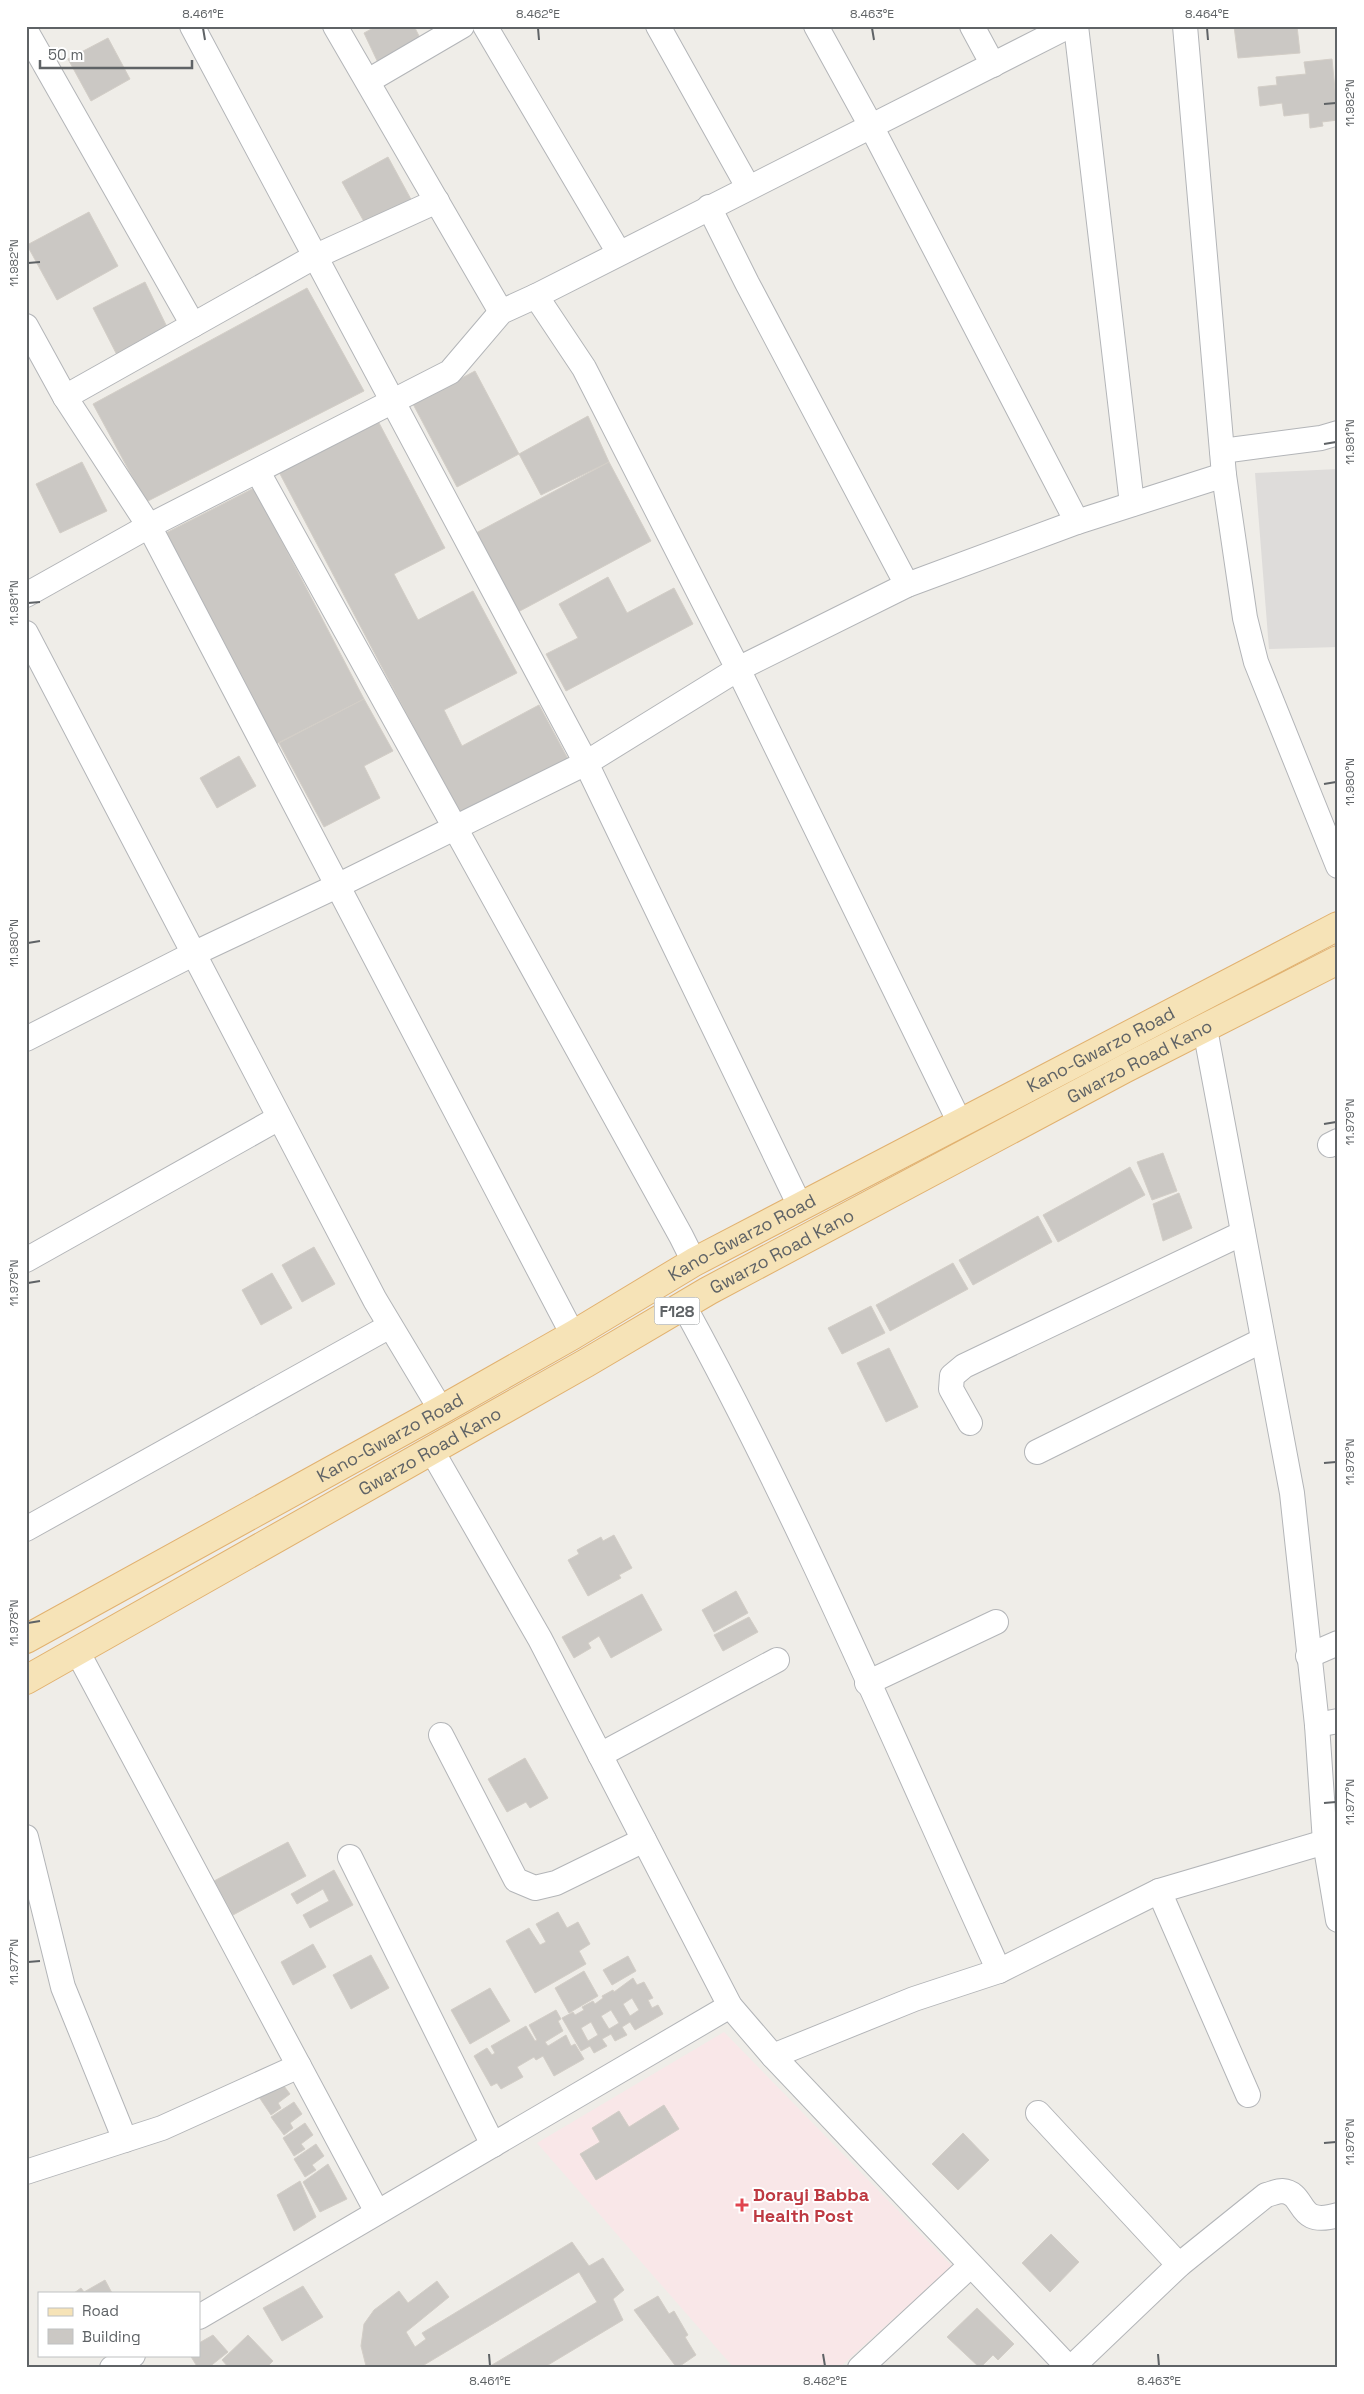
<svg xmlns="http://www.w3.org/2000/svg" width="1364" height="2394" viewBox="0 0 1364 2394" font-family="'Space Grotesk',sans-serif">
<rect width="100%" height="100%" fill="#efede8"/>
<polygon fill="#dedcda" points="1338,469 1338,647 1269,649 1255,473"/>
<polygon fill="#f9e7e8" points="724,2032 952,2266 839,2368 734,2368 537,2143"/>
<g fill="#cbc8c4" stroke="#d3cec7" fill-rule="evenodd">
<polygon points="377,26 414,26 422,42 381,69 364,33"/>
<polygon points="1234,26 1297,26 1300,53 1238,58"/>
<polygon points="108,38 130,79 91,101 68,59"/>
<polygon points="1332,59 1338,120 1322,122 1323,126 1310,128 1309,113 1284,116 1282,103 1260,106 1258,87 1277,85 1276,77 1306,74 1304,62"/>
<polygon points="388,157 413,203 367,227 342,182"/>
<polygon points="89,212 118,266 57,300 27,245"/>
<polygon points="145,282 168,329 117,355 93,308"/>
<polygon points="307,288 364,391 146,502 93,404"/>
<polygon points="475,371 519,454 457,487 413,404"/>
<polygon points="588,416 609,462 541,495 519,454"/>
<polygon points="378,421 445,548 394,574 418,620 473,591 517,673 444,710 462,746 539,705 568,759 460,815 279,472"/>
<polygon points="82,462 107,511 60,533 36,484"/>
<polygon points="609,462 651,541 518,612 476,533"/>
<polygon points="254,488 364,699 272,746 162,535"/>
<polygon points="608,577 627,613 674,588 693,624 566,691 546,654 578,638 559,604"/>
<polygon points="364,699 393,751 364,766 380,798 324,827 279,743"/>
<polygon points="239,756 256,786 217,808 200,778"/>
<polygon points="1163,1153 1177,1191 1152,1200 1137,1162"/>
<polygon points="1130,1167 1145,1195 1058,1242 1043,1215"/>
<polygon points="1179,1193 1192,1228 1163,1241 1153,1204"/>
<polygon points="1038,1216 1052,1242 973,1285 959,1260"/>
<polygon points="314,1247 335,1284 302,1302 282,1265"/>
<polygon points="953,1263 968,1289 890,1331 876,1305"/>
<polygon points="272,1273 292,1308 261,1325 242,1290"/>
<polygon points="871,1306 885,1333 842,1354 828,1328"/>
<polygon points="889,1348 918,1407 886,1422 857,1363"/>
<polygon points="614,1535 632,1568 619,1575 621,1578 588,1596 568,1560 579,1554 577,1550 601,1537 603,1541"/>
<polygon points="736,1591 748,1613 714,1632 702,1610"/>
<polygon points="642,1594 662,1630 611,1658 599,1636 588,1643 591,1648 574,1658 562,1637"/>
<polygon points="749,1617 758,1632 723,1651 714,1635"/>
<polygon points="525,1758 548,1798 530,1808 526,1802 507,1812 488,1779"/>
<polygon points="288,1842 306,1876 233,1915 214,1881"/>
<polygon points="334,1870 353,1905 310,1928 303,1915 329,1901 323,1889 297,1904 291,1894"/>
<polygon points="558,1912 567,1928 578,1922 590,1944 579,1951 586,1964 535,1993 506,1941 529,1928 540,1945 546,1942 536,1924"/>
<polygon points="313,1944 326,1967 293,1985 281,1962"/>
<polygon points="371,1955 389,1988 351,2009 333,1975"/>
<polygon points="628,1956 636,1971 612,1985 603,1970"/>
<polygon points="584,1971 598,1996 569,2013 555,1988"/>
<path d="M633 1978 637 1985 644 1982 653 1998 648 2000 652 2008 658 2005 663 2014 635 2030 630 2022 622 2027 627 2035 615 2041 611 2034 602 2039 607 2046 594 2053 590 2046 581 2051 562 2018 573 2012 575 2015 584 2010 582 2007 593 2001 595 2004 603 1998 602 1996 613 1990 614 1992ZM632 1998 639 2010 630 2016 623 2004ZM611 2010 619 2023 609 2029 601 2016ZM591 2022 598 2035 588 2041 581 2028Z"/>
<polygon points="490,1988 510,2021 470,2044 451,2010"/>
<polygon points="556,2010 561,2019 558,2021 563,2031 545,2042 548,2046 566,2035 571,2046 575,2044 584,2059 554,2076 543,2056 536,2060 534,2057 517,2067 523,2077 501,2089 497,2083 491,2086 474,2056 487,2048 492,2055 495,2053 491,2046 526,2026 535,2041 537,2040 529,2025"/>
<polygon points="281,2082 290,2094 278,2103 281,2108 271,2115 259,2097"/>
<polygon points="294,2102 302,2114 290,2123 293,2128 284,2135 271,2117"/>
<polygon points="664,2105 679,2129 596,2180 580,2154 600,2142 592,2128 619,2111 629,2127"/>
<polygon points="305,2123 313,2135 301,2144 305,2149 294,2156 283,2138"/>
<polygon points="963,2133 989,2160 958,2190 932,2164"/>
<polygon points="316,2144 324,2156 312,2165 316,2170 305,2177 294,2159"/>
<polygon points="328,2164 347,2199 320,2212 303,2182"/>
<polygon points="300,2181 316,2217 294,2231 277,2195"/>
<polygon points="1051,2234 1079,2262 1050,2292 1022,2263"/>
<polygon points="572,2242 589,2266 603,2258 624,2290 613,2299 623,2320 543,2368 487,2368 597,2302 579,2272 424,2365 425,2368 363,2368 366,2366 361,2346 364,2324 374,2310 399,2291 408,2303 437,2281 449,2297 406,2332 415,2347 426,2339 422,2333"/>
<polygon points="105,2280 112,2293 74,2293 81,2288 84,2292"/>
<polygon points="303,2286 323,2317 282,2341 263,2308"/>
<polygon points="658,2296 669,2314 674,2311 688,2335 685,2337 696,2355 677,2368 634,2310"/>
<polygon points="977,2308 1014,2344 998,2360 993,2355 980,2368 947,2337"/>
<polygon points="213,2335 228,2352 208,2368 198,2368 190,2355 199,2355 199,2343"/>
<polygon points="248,2335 273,2361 266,2368 229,2368 222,2360"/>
</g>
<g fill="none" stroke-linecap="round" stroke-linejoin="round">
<defs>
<g id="minor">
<polyline points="192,26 586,763 800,1206"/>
<polyline points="335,26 501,312"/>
<polyline points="485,26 619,253"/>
<polyline points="658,26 748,187"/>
<polyline points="816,26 871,126 1077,522"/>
<polyline points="972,26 993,65"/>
<polyline points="1076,26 1132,504"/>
<polyline points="1185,26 1224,475 1245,618 1256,662 1338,866"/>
<polyline points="26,31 193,325"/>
<polyline points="368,81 462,26"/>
<polyline points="709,207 747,283 907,585"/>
<polyline points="536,296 1069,26"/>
<polyline points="26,326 65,397 149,526 573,1335"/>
<polyline points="65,397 314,257 437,201"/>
<polyline points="1222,451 1321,438 1338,433"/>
<polyline points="258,472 681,1236 694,1262"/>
<polyline points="26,595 149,526 450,372 501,312 536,296 584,368 738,669 960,1123"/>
<polyline points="26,633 375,1300 441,1410"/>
<polyline points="1205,1029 1292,1493 1317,1725 1325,1842 1338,1920"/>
<polyline points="26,1039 193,954 337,886 586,763 738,669 907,585 1077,522 1224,475"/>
<polyline points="1330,1145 1338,1141"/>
<polyline points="26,1260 279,1118"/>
<path d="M684 1306C802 1521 897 1748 999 1971"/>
<polyline points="970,1423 951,1389 952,1376 964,1366 1243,1233"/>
<polyline points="432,1451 540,1639 730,2006 773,2056 1069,2368"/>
<polyline points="1037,1452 1263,1340"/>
<polyline points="26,1529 390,1326"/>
<polyline points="77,1651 377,2212"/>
<polyline points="1308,1656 1338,1643"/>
<polyline points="867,1683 996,1622"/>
<polyline points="1317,1725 1338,1721"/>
<polyline points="441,1735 516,1880 535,1888 556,1883 644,1840"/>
<polyline points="600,1755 777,1660"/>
<polyline points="26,1837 63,1987 125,2140"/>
<polyline points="350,1857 493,2145"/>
<polyline points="1159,1891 1248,2095"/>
<polyline points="773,2056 914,1999 999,1971 1159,1891 1325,1842"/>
<polyline points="1038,2113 1179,2265"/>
<polyline points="26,2172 162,2128 299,2066"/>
<polyline points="199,2317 730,2006"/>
<polyline points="112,2368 133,2355"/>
<polyline points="860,2368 970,2266"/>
<path d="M1071 2368 1179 2265 1266 2195C1271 2194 1277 2191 1282 2191 1308 2193 1294 2228 1338 2215"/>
</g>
<g id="primary">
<path id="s1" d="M26 1639 441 1410 573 1335 694 1262 1338 926"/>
<path id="s2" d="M26 1680 586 1363 708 1291 1124 1069 1338 960"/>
</g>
</defs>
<use href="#minor" stroke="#b3b5b8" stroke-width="26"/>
<use href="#primary" stroke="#e1b16f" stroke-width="30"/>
<use href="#minor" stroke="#fff" stroke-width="24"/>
<use href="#primary" stroke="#f6e3b7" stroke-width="28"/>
</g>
<path fill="none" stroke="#5f6366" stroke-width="2" d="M203 28 205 40M538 28 539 40M872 28 874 40M1207 28 1208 40M1324 104 1336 103M28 263 40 262M1324 444 1336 442M28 603 40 602M1324 784 1336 782M28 943 40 941M1324 1124 1336 1122M28 1283 40 1281M1324 1463 1336 1462M28 1623 40 1621M1324 1803 1336 1802M28 1962 40 1961M1324 2143 1336 2142M489 2354 490 2366M823 2354 825 2366M1158 2354 1159 2366"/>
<path fill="#e0444e" stroke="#fff" stroke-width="2" d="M739.5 2197.5h5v5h5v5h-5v5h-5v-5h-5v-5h5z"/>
<g text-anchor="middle" stroke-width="4" stroke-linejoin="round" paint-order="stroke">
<rect fill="#fff" stroke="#8f9294" stroke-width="1" x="654.5" y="1297.5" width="45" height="27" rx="4"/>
<g font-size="16" font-weight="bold" fill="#5f6366">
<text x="677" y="1317">F128</text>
</g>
<g font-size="18" fill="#5f6366" stroke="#fff">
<text dy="6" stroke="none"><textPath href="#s1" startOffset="1226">Kano-Gwarzo Road</textPath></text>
<text dy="6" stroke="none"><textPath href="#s2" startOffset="1274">Gwarzo Road Kano</textPath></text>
<text dy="6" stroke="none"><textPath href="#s1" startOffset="821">Kano-Gwarzo Road</textPath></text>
<text dy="6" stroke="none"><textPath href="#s2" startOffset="869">Gwarzo Road Kano</textPath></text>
<text dy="6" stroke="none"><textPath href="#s1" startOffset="416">Kano-Gwarzo Road</textPath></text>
<text dy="6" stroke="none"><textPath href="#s2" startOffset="464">Gwarzo Road Kano</textPath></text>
</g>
<g font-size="18" font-weight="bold" fill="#be3a42" stroke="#fff" text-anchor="start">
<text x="753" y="2201">Dorayi Babba<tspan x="753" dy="21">Health Post</tspan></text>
</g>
</g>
<rect width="1364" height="2394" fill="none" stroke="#ffffff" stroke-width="55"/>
<rect x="38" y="2292" width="162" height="65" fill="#ffffff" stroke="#bfc1c2"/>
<rect x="48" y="2308" width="25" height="8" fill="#f6e3b7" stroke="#bfc1c2"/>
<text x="82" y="2316" font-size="15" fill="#5f6366">Road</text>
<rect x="48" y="2329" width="25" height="15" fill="#cbc8c4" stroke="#bfc1c2"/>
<text x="82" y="2342" font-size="15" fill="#5f6366">Building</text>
<path d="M40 60v8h152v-8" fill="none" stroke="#5f6366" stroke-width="2.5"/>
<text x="48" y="60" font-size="15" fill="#5f6366" stroke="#ffffff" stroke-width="4" paint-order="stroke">50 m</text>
<rect x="28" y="28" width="1308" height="2338" fill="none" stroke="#5f6366" stroke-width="2"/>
<g font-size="12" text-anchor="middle" fill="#5f6366">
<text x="203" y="18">8.461°E</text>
<text x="538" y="18">8.462°E</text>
<text x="872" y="18">8.463°E</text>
<text x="1207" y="18">8.464°E</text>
<text transform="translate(1350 103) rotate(-90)" y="4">11.982°N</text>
<text transform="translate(14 263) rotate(-90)" y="4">11.982°N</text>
<text transform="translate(1350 442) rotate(-90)" y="4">11.981°N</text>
<text transform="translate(14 603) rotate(-90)" y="4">11.981°N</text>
<text transform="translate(1350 782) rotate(-90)" y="4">11.980°N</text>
<text transform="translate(14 943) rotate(-90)" y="4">11.980°N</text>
<text transform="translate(1350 1122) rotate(-90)" y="4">11.979°N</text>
<text transform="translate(14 1283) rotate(-90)" y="4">11.979°N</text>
<text transform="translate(1350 1462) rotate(-90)" y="4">11.978°N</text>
<text transform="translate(14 1623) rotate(-90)" y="4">11.978°N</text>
<text transform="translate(1350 1802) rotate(-90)" y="4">11.977°N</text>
<text transform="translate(14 1962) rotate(-90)" y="4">11.977°N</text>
<text transform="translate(1350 2142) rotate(-90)" y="4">11.976°N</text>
<text x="490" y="2385">8.461°E</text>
<text x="825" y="2385">8.462°E</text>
<text x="1159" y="2385">8.463°E</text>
</g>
</svg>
